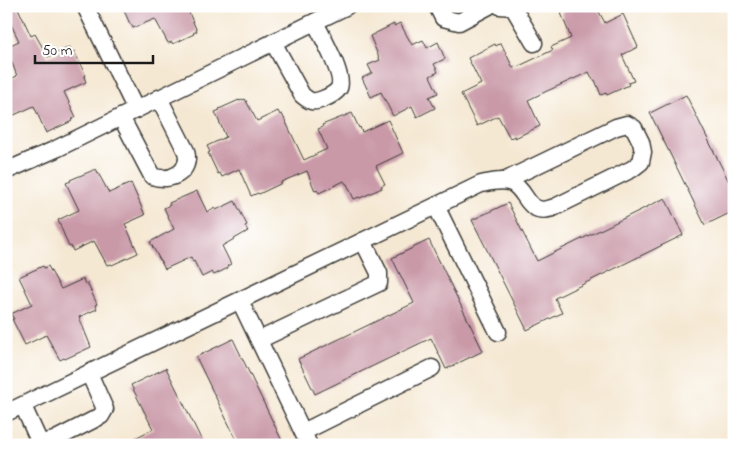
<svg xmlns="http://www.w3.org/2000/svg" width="740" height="451" viewBox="0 0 740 451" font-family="'Indie Flower',sans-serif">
<rect width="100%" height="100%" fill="#fff"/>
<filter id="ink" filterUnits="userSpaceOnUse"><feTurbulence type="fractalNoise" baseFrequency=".02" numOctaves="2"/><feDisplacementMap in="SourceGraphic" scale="10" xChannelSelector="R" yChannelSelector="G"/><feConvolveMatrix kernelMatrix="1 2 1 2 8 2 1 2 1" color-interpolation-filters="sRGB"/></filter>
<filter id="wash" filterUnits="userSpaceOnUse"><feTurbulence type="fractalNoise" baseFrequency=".0096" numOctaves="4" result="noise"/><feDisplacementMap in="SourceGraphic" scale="20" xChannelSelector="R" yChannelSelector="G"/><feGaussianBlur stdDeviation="1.12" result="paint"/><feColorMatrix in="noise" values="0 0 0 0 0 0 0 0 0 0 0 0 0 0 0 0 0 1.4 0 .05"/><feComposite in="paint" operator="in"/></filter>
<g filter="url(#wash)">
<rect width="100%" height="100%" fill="#f5e8d3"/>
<g id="blocks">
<g fill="#c999a8">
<polygon points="6,6 17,6 31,36 35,34 48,57 70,47 72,52 74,51 86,76 84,77 86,82 64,92 76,117 71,120 72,121 46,133 34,106 12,116 10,111 6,113 6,81 17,76 6,47 19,41 6,14"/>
<polygon points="122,6 186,6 197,31 193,33 194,34 173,44 172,42 168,43 155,19 133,28 131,24 130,24"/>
<polygon points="573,6 596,6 605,23 623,14 638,47 622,55 634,81 628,83 629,85 607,95 606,93 601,95 595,80 593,80 589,72 547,91 528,100 540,126 515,138 515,136 510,138 498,116 477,126 461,94 481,84 468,58 495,44 496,46 501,43 513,68 516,66 517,67 553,50 551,47 571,38 561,13"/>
<polygon points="400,23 412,45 423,40 427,48 438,42 445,59 434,64 438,72 430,76 438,93 429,97 435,108 417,117 412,106 393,116 381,92 371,97 362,78 372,73 368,65 380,60 370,36 394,24 394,26"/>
<polygon points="686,95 734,192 734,211 705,225 650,113"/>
<polygon points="245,99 257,121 278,111 280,115 282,114 304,160 327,149 318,129 323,127 322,125 352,113 359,128 360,127 362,132 388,120 403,153 376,166 385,184 381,186 382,188 360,198 359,197 354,199 347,184 346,184 344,181 319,193 317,190 315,191 307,171 281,182 282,183 259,194 258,193 251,196 239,169 222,177 220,173 218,174 208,153 210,152 207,146 226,137 215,112 220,110 219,109 239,100 239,101"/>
<polygon points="96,169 109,193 131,183 145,215 125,224 138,253 112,265 111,264 107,265 94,241 73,251 71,246 69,247 58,220 79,210 66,183 71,181 70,180"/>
<polygon points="197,191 207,212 215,208 216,210 235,201 247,225 245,226 248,231 222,246 231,264 227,266 228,268 214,275 212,272 202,277 194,261 193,262 191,257 165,269 150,242 174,229 164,208 170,205 169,203"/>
<polygon points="665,198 683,235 555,298 562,313 527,330 472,220 508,203 537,261"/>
<polygon points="429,240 483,351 446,369 431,338 315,394 298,359 414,303 392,258"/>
<polygon points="43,266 44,268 48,266 61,289 83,279 85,284 87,283 97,304 95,305 97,309 79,317 91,347 65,359 64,358 60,360 46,335 25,345 12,319 14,319 11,314 32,304 19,277"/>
<polygon points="233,339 284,445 239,445 196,357"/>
<polygon points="166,368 204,445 121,445 153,429 131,385"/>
</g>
</g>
</g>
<g filter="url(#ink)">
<use href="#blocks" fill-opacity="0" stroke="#3d3b37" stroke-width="1"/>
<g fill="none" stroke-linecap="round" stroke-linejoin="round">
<defs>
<g id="minor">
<polyline points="85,6 136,110"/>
<polyline points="437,6 443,18 459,22 489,6"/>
<polyline points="500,6 513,7 534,43"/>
<path d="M273 42 302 95C310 102 313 103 323 99 328 97 336 93 339 88 345 76 321 35 315 22"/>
<path d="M121 117 152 176C170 183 192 172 186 151L159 98"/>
<polyline points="6,171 56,149 347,6"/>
<polyline points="436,206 498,332"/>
<polyline points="240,301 309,445"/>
<polyline points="259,340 379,283 379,273 363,241"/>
<polyline points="23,406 40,443 54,440 101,416 105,409 89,373"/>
<path d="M6 413 481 184C491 182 502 179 512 183 529 192 526 218 555 207L632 169 641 162 643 152 641 142 634 128 627 124 616 127 504 181"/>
<polyline points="303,432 432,368"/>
</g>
</defs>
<use href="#minor" stroke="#3d3b37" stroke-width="19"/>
<use href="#minor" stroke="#fff" stroke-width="16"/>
</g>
</g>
<rect width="740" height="451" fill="none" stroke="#fff" stroke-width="25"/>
<path d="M35 55v8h118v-8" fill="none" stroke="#1c1c1c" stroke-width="2.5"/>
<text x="42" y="55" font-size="15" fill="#1c1c1c" stroke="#ffffff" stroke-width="4" paint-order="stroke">50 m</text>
</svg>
